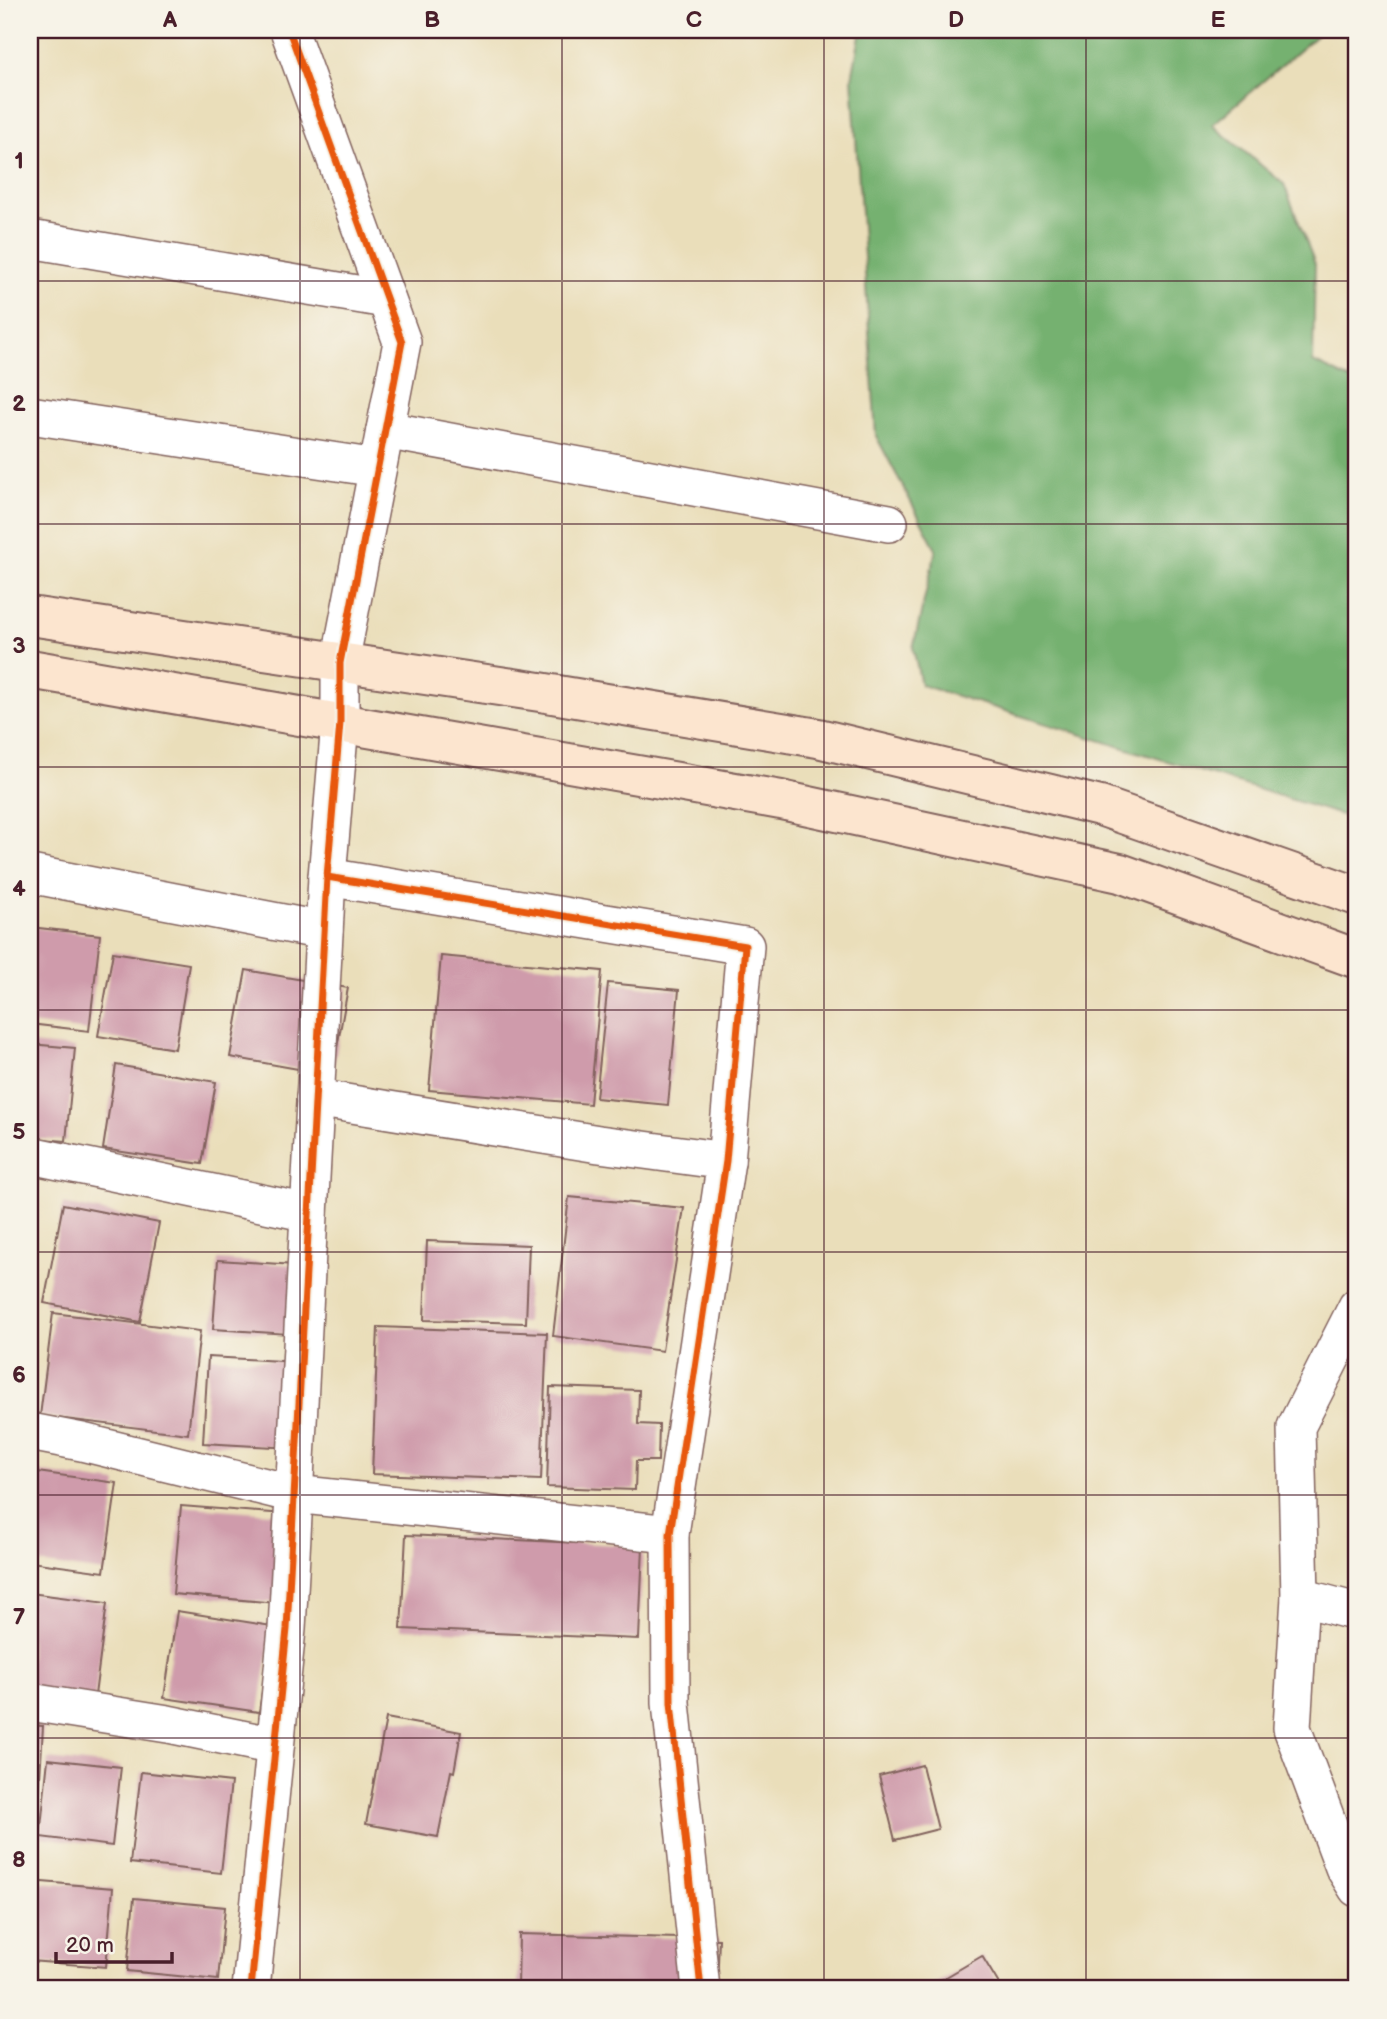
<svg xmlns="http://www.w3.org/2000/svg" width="1387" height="2019" viewBox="0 0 1387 2019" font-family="'Balsamiq Sans',sans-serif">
<rect width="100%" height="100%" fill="#f7f3e8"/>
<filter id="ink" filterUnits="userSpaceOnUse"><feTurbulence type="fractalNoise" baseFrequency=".0143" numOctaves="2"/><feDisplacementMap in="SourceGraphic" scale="14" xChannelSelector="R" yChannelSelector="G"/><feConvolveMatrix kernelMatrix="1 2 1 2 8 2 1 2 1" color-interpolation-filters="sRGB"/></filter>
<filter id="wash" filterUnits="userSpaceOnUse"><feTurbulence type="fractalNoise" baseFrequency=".00686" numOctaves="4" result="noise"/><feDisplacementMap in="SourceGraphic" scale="28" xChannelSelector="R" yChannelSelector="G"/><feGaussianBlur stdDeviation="1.57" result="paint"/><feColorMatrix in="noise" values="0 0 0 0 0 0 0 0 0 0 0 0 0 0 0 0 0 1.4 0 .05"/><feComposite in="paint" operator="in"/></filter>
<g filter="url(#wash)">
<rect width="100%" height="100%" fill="#eadeba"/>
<polygon fill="#75b170" stroke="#60684e" stroke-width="2" points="861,30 1317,30 1317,35 1212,125 1284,184 1315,264 1313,362 1357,383 1357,820 921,685 913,648 936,549 876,436 852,78"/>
<g id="blocks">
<g fill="#cf9bab">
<polygon points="30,927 100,935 89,1031 30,1024"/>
<polygon points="113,952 189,964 175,1049 98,1036"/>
<polygon points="441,956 602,971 590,1104 429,1090"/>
<polygon points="246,970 348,988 332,1075 230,1057"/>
<polygon points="608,983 679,990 668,1105 596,1098"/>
<polygon points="30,1044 75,1048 66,1141 30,1138"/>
<polygon points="116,1065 216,1082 202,1164 103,1149"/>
<polygon points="569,1197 684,1208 662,1351 553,1336"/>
<polygon points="63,1204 159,1223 140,1322 44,1303"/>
<polygon points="427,1241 529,1245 526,1323 424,1320"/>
<polygon points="218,1260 295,1265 289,1334 213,1329"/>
<polygon points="53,1313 200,1331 188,1434 40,1416"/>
<polygon points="378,1327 547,1333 541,1480 372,1474"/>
<polygon points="208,1357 298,1362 293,1448 203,1443"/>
<polygon points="550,1387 639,1390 638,1424 659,1425 658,1461 636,1461 635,1490 547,1487"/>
<polygon points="30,1471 117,1483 104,1572 30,1562"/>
<polygon points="181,1506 285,1514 277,1603 173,1594"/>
<polygon points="406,1535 643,1546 639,1639 401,1629"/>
<polygon points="30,1593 107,1603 94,1703 30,1695"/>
<polygon points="177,1611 272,1626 259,1712 164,1698"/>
<polygon points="386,1718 461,1732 454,1772 451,1771 438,1837 366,1824"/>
<polygon points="30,1725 43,1726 37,1832 30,1831"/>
<polygon points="48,1759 121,1767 112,1846 40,1837"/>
<polygon points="922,1765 938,1829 895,1840 879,1776"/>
<polygon points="141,1772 231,1782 221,1873 130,1863"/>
<polygon points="30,1881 113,1888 106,1967 30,1961"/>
<polygon points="134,1898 225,1907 218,1980 127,1971"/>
<polygon points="519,1934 719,1939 717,1989 518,1989"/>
<polygon points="982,1956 1002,1989 926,1989"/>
</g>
</g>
</g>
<g filter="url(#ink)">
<use href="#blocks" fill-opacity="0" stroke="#82625d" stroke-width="2"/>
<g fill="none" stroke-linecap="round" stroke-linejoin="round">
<defs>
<g id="street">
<polyline points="30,239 386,299"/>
<polyline points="30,415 377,468"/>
<polyline points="385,430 889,523"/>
<polyline points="30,874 324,931"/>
<polyline points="327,877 745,946 726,1161 670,1534 671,1703 701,1989"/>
<polyline points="315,1098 599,1144 726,1161"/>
<polyline points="30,1155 309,1213"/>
<polyline points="1357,1307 1296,1427 1300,1597 1292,1728 1344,1867 1357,1888"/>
<polyline points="30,1432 82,1442 294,1494 670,1534"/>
<polyline points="1300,1597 1357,1612"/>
<polyline points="30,1702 168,1724 275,1746"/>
<polyline points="251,1989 287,1629 327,877 340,723 340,663 402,342 289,30"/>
</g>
<g id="secondary">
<polyline points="30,616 540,692 818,738 1100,806 1357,896"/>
<polyline points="30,669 781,800 1120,873 1357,959"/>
</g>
</defs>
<use href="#street" stroke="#82625d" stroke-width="40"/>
<use href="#secondary" stroke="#82625d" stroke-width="42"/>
<use href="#street" stroke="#fff" stroke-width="37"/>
<use href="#secondary" stroke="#fce5cf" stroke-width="38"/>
<defs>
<g id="cycleway">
<polyline points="327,877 745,946 726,1161 670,1534 671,1703 701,1989"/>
<polyline points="251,1989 287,1629 327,877 340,723 340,663 402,342 289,30"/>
</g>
</defs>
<use href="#cycleway" stroke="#f7f3e8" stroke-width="11"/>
<use href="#cycleway" stroke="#e8590c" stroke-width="7"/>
</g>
</g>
<path fill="none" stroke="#4a1f2b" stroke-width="2" stroke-opacity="0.55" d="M300 30V1989M562 30V1989M824 30V1989M1086 30V1989M30 281H1357M30 524H1357M30 767H1357M30 1010H1357M30 1252H1357M30 1495H1357M30 1738H1357"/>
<rect width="1387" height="2019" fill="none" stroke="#f7f3e8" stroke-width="77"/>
<path d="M56 1952v10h116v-10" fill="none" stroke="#4a1f2b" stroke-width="3.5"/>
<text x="66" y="1952" font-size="21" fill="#4a1f2b" stroke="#f7f3e8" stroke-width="5" paint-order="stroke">20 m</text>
<rect x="38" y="38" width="1310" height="1942" fill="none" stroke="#4a1f2b" stroke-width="2.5"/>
<g font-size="23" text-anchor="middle" font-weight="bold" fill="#4a1f2b">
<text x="170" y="27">A</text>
<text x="432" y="27">B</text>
<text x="694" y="27">C</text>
<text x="956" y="27">D</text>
<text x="1218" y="27">E</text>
<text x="19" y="168">1</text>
<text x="19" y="411">2</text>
<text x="19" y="653">3</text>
<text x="19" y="896">4</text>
<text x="19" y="1139">5</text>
<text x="19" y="1382">6</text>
<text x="19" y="1624">7</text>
<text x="19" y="1867">8</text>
</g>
</svg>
